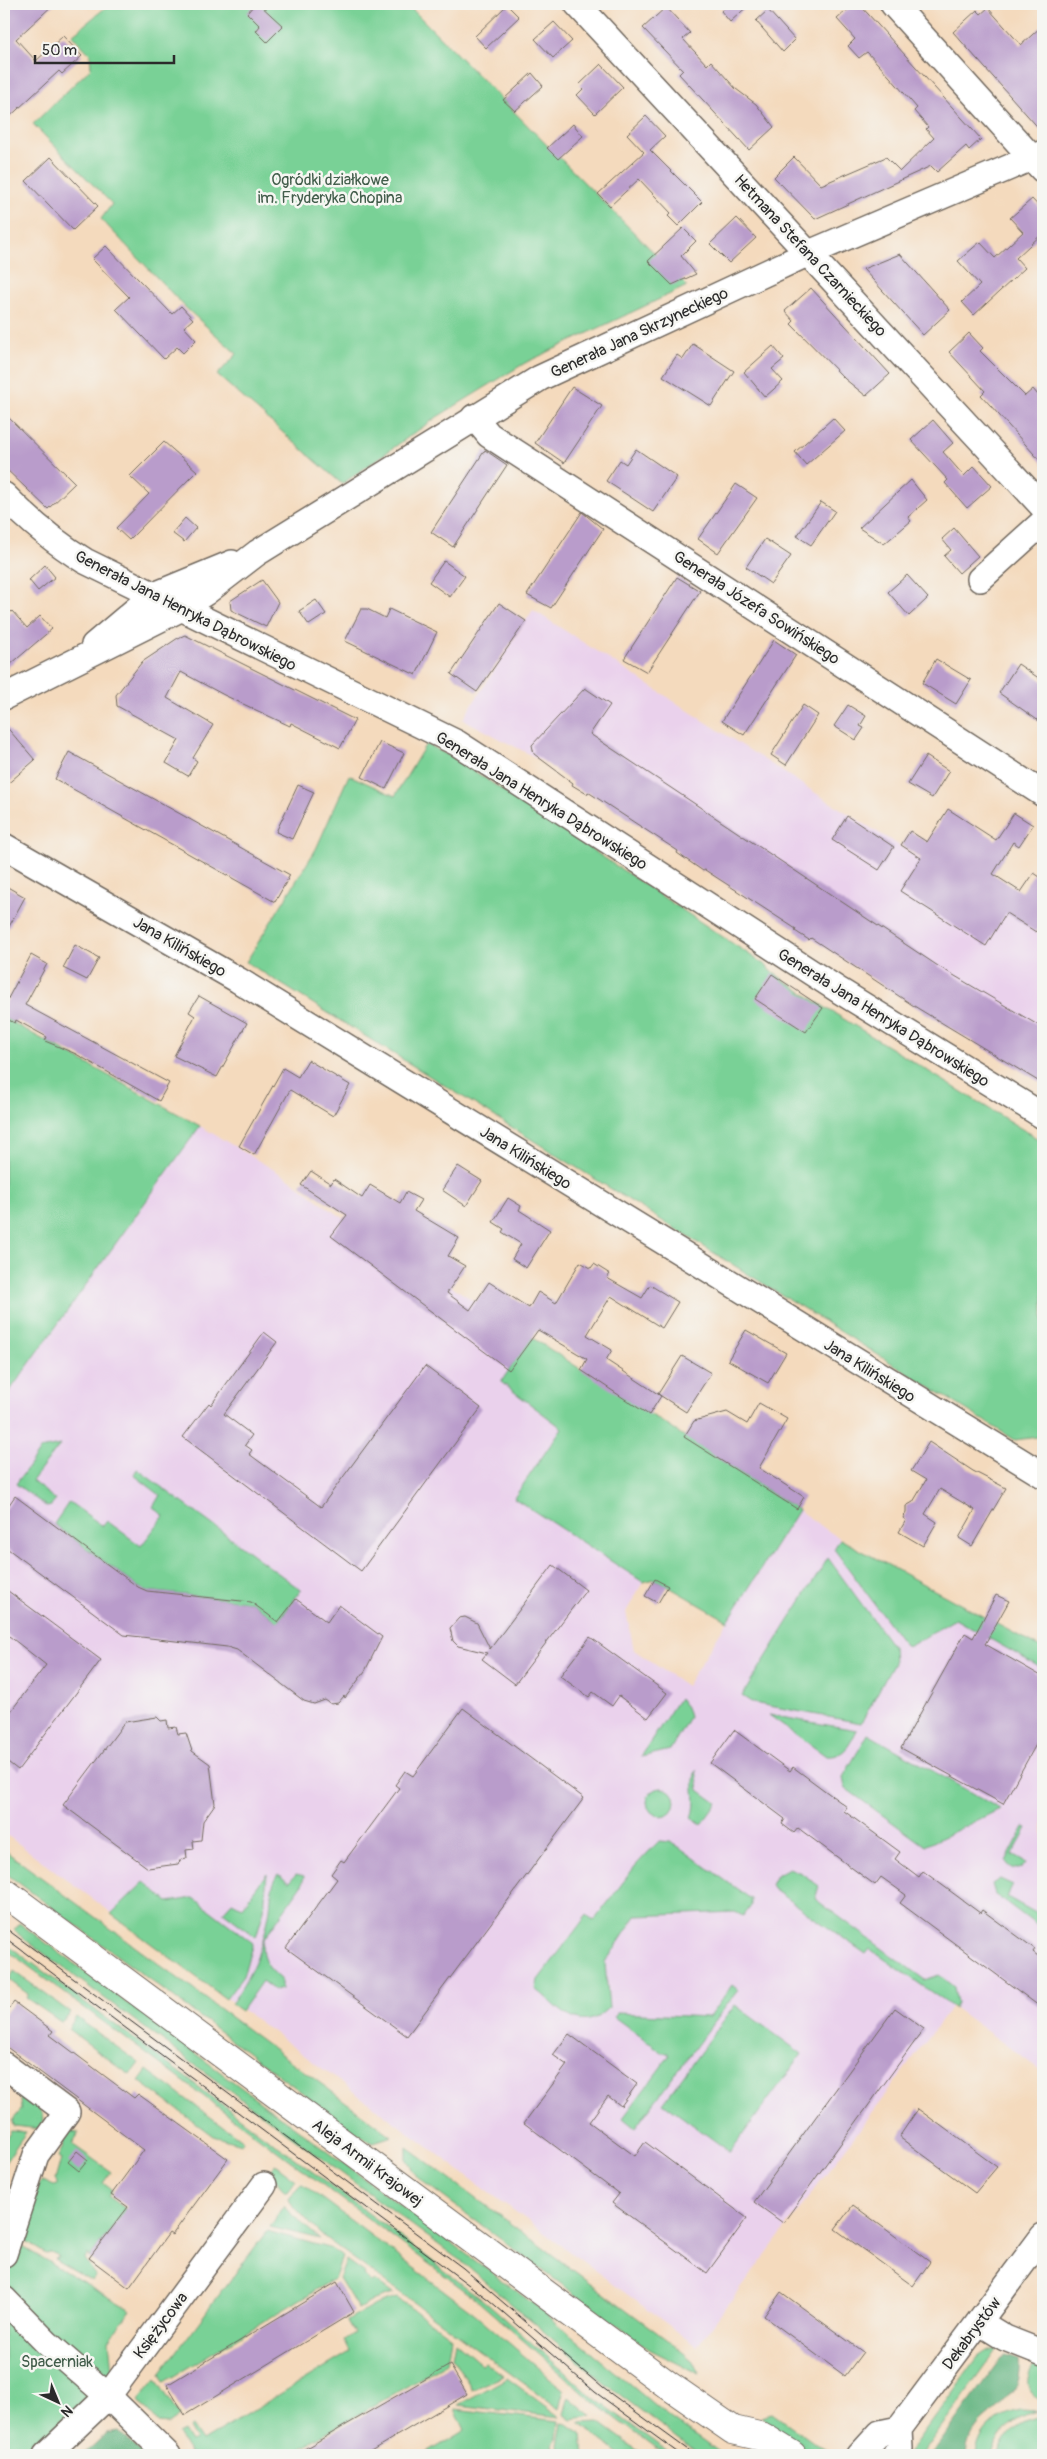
<svg xmlns="http://www.w3.org/2000/svg" width="1047" height="2459" viewBox="0 0 1047 2459" font-family="Pangolin,sans-serif">
<rect width="100%" height="100%" fill="#f6f6f2"/>
<filter id="ink" filterUnits="userSpaceOnUse"><feTurbulence type="fractalNoise" baseFrequency=".02" numOctaves="2"/><feDisplacementMap in="SourceGraphic" scale="10" xChannelSelector="R" yChannelSelector="G"/><feConvolveMatrix kernelMatrix="1 2 1 2 8 2 1 2 1" color-interpolation-filters="sRGB"/></filter>
<filter id="wash" filterUnits="userSpaceOnUse"><feTurbulence type="fractalNoise" baseFrequency=".0096" numOctaves="4" result="noise"/><feDisplacementMap in="SourceGraphic" scale="20" xChannelSelector="R" yChannelSelector="G"/><feGaussianBlur stdDeviation="1.12" result="paint"/><feColorMatrix in="noise" values="0 0 0 0 0 0 0 0 0 0 0 0 0 0 0 0 0 1.4 0 .05"/><feComposite in="paint" operator="in"/></filter>
<g filter="url(#wash)">
<rect width="100%" height="100%" fill="#f4dabd"/>
<g fill="#ead1ec">
<polygon points="533,610 817,794 1043,936 1043,1081 837,955 544,762 463,719"/>
<polygon points="200,1126 293,1181 331,1210 531,1337 502,1382 562,1428 514,1498 643,1582 626,1612 634,1650 686,1686 798,1510 840,1539 1043,1649 1043,2072 952,2006 697,2346 4,1833 4,1399"/>
</g>
<g fill="#79d196" stroke="#527e60">
<polygon points="110,4 407,4 687,286 525,363 437,417 342,484 217,375 237,354 186,308 101,219 112,204 33,124 91,68 90,54 72,35"/>
<polygon points="426,744 456,759 768,967 769,970 826,1008 1043,1142 1043,1440 1038,1437 1015,1440 246,962 316,849 349,775 395,796"/>
<polygon points="4,1018 200,1126 4,1399"/>
<polygon points="531,1337 798,1510 728,1621 655,1579 643,1582 514,1498 562,1428 501,1382"/>
<polygon points="60,1445 32,1481 56,1500 51,1506 47,1507 16,1484 41,1449"/>
<polygon points="137,1469 301,1590 278,1622 251,1602 147,1591 138,1587 54,1524 69,1502 103,1526 107,1521 141,1546 164,1516 153,1507 160,1495 134,1475"/>
<polygon points="840,1539 1043,1649 1043,1669 955,1619 910,1646 905,1645 834,1549"/>
<polygon points="828,1558 893,1647 894,1663 861,1723 753,1703 742,1696"/>
<polygon points="679,1698 686,1707 689,1717 670,1750 641,1757"/>
<path d="M769 1715 857 1730C850 1744 844 1758 826 1756Z"/>
<polygon points="868,1734 1000,1809 925,1846 845,1788 843,1777"/>
<path d="M696 1770 699 1790 717 1803 701 1825 692 1818C699 1800 690 1787 696 1770Z"/>
<circle cx="661" cy="1802" r="14"/>
<path d="M1024 1827 1027 1828 1012 1855 1026 1863 1022 1868C1016 1871 1008 1867 1006 1861Z"/>
<path d="M659 1841 670 1842 679 1847 751 1899V1905L743 1916 735 1912 636 1916 605 1963 609 2008C579 2037 561 2009 536 1989L538 1980 587 1915 594 1921 636 1865Z"/>
<polygon points="4,1850 392,2136 374,2142 365,2139 4,1872"/>
<polygon points="789,1868 801,1873 819,1886 815,1899 925,1980 939,1975 954,1987 957,2003 954,2008 870,1949 866,1954 773,1889 771,1885 776,1875"/>
<polygon points="267,1873 264,1910 256,1937 223,1912 232,1902 242,1907"/>
<path d="M279 1874 289 1882 296 1874 304 1876 302 1885 263 1940C260 1959 268 1968 281 1979V1989L274 1990 262 1981 241 2011 231 2004C250 1978 263 1947 269 1915 272 1900 269 1886 279 1874Z"/>
<polygon points="1000,1879 1013,1885 1007,1897 1043,1917 1043,1930 995,1894 992,1884"/>
<polygon points="144,1882 168,1902 194,1898 253,1943 243,1976 226,1999 111,1914"/>
<polygon points="19,1923 539,2308 670,2418 722,2455 700,2455 603,2382 462,2262 23,1938 14,1930"/>
<polygon points="4,1942 423,2254 484,2301 592,2396 672,2455 665,2455 594,2402 471,2295 4,1948"/>
<polygon points="14,1971 71,2013 61,2022 26,1998 28,1994 9,1980"/>
<polygon points="732,1985 738,1990 635,2128 623,2118 669,2056 668,2052 662,2052 614,2017 617,2013 709,2017"/>
<polygon points="735,2005 802,2054 730,2152 663,2103"/>
<polygon points="76,2017 139,2063 130,2075 68,2029"/>
<polygon points="147,2070 243,2141 241,2144 213,2136 139,2081"/>
<path d="M20 2093C33 2103 48 2111 41 2129L13 2126 12 2121 22 2109Z"/>
<polygon points="11,2131 26,2132 4,2164 4,2142"/>
<polygon points="69,2131 79,2133 72,2144 111,2172 103,2183 112,2190 108,2196 126,2209 89,2258 88,2254 84,2259 96,2275 92,2281 54,2259 59,2257 51,2253 46,2254 20,2238 41,2180 54,2186 58,2185 55,2180 61,2159 58,2157 64,2143 59,2140"/>
<polygon points="407,2147 674,2345 693,2361 699,2374 649,2349 418,2178 407,2161"/>
<polygon points="275,2164 296,2180 287,2192 284,2192 270,2170"/>
<polygon points="301,2183 474,2313 564,2390 559,2409 320,2234 291,2203 289,2199"/>
<polygon points="285,2205 292,2215 320,2239 270,2227"/>
<polygon points="267,2231 332,2249 342,2257 334,2279 164,2382 160,2374"/>
<polygon points="4,2236 131,2310 109,2340 113,2381 37,2455 4,2455"/>
<polygon points="346,2260 364,2273 363,2276 371,2282 374,2280 393,2294 374,2300 358,2309 339,2278"/>
<polygon points="397,2298 451,2337 447,2363 289,2455 190,2455 177,2434 183,2431 190,2442 196,2440 189,2428 192,2426 202,2441 350,2352 344,2340 354,2333 347,2321 375,2305"/>
<polygon points="455,2341 482,2364 485,2362 503,2376 472,2390 452,2357"/>
<polygon points="998,2348 921,2455 907,2455 978,2357 987,2351"/>
<path d="M1035 2364 1043 2366V2403C1026 2394 1023 2379 1035 2364Z"/>
<polygon points="507,2378 560,2417 458,2405"/>
<polygon points="156,2379 180,2416 169,2424 158,2423 138,2401"/>
<polygon points="569,2397 592,2416 572,2419 564,2413"/>
<polygon points="455,2409 559,2421 557,2439 553,2445 554,2448 542,2455 424,2455 465,2430"/>
<path d="M1021 2411 1037 2412C1014 2418 998 2432 992 2455H976C979 2430 997 2416 1021 2411Z"/>
<polygon points="772,2413 815,2444 840,2455 809,2454 761,2416"/>
<path d="M1043 2417V2455H998C1004 2433 1021 2420 1043 2417Z"/>
<polygon points="599,2422 644,2455 621,2455 579,2423"/>
<polygon points="562,2423 568,2424 582,2435 584,2455 564,2455 558,2446"/>
</g>
<g fill="#62b37f" stroke="#466f55">
<path d="M1006 2356 1019 2360C1023 2414 970 2408 966 2455H931L1002 2358Z"/>
<polygon points="118,2431 144,2455 83,2455 107,2433"/>
</g>
<g id="blocks">
<g fill="#b99ccb">
<polygon points="10,4 54,4 16,39 36,61 63,36 82,56 62,74 59,71 4,122 4,9"/>
<polygon points="255,4 259,4 283,26 267,42 256,31 260,26 247,13"/>
<polygon points="728,4 750,4 730,22 721,11"/>
<polygon points="854,4 859,4 981,139 969,150 966,146 937,172 931,166 815,219 774,177 794,157 821,185 886,157 900,171 934,138 926,129 928,127 914,111 917,108 890,77 867,52 859,58 848,46 855,39 837,19"/>
<polygon points="507,5 519,17 486,48 475,36"/>
<polygon points="666,7 690,33 683,39 707,65 711,61 736,89 756,104 774,127 749,150 679,74 683,70 643,28"/>
<polygon points="988,8 1021,45 1043,25 1043,133 953,32 977,10 981,14"/>
<polygon points="768,10 795,40 783,52 756,21"/>
<polygon points="554,22 572,41 553,58 535,39"/>
<polygon points="601,64 623,87 595,114 577,95 583,89 579,85"/>
<polygon points="532,73 543,86 515,111 503,100"/>
<polygon points="646,116 665,136 650,150 702,202 678,226 668,216 671,213 639,179 610,206 598,194 644,152 627,134"/>
<polygon points="573,124 583,136 558,159 547,148"/>
<polygon points="51,157 98,206 73,230 26,181"/>
<polygon points="1032,199 1043,211 1043,233 1016,258 1025,268 974,315 962,302 980,285 958,261 980,242 995,258 1023,232 1010,218"/>
<polygon points="737,218 756,238 729,263 710,244"/>
<polygon points="683,228 696,241 681,256 696,274 672,285 648,261"/>
<polygon points="106,246 172,314 181,306 193,319 184,327 196,340 183,353 177,347 164,359 116,309 129,297 92,259"/>
<polygon points="900,254 950,310 923,335 863,269"/>
<polygon points="811,288 890,374 866,396 845,379 791,324 794,321 785,311"/>
<polygon points="969,333 983,348 980,351 1025,396 1033,389 1043,401 1043,464 981,395 985,391 949,352"/>
<polygon points="693,344 734,371 711,406 663,376 677,355 683,359"/>
<polygon points="773,346 784,359 772,369 783,381 765,397 744,372"/>
<polygon points="572,387 602,406 564,463 535,443"/>
<polygon points="4,413 75,483 48,509 4,467"/>
<polygon points="833,418 845,431 806,465 795,452"/>
<polygon points="933,420 953,443 943,452 964,476 974,466 992,486 967,508 945,483 948,480 911,440"/>
<polygon points="164,442 197,471 129,540 116,528 149,494 130,476"/>
<polygon points="636,449 677,477 653,512 606,481 620,460 626,464"/>
<polygon points="485,450 507,465 453,547 431,532"/>
<polygon points="911,480 927,500 908,517 911,521 884,544 859,528"/>
<polygon points="736,484 757,498 718,553 698,539"/>
<polygon points="821,502 835,511 811,545 797,536"/>
<polygon points="582,512 603,529 551,608 527,595"/>
<polygon points="185,518 196,528 184,542 172,533"/>
<polygon points="954,528 978,556 959,573 944,556 951,550 942,539"/>
<polygon points="765,539 791,556 771,584 746,567"/>
<polygon points="444,561 465,576 450,597 429,582"/>
<polygon points="45,565 55,577 38,591 29,580"/>
<polygon points="907,575 928,598 909,616 888,592"/>
<polygon points="677,577 700,591 647,672 624,659"/>
<polygon points="262,580 278,602 266,627 231,610 230,601"/>
<polygon points="316,600 326,614 309,625 299,611"/>
<polygon points="499,603 526,621 477,692 451,674"/>
<polygon points="361,609 367,609 385,618 389,609 437,632 416,675 345,641"/>
<polygon points="12,611 27,628 40,616 52,629 4,670 4,618"/>
<polygon points="185,635 355,720 340,748 291,723 290,726 224,695 181,672 167,698 213,725 193,758 197,761 188,776 166,763 179,740 117,706 116,695 142,662 178,638"/>
<polygon points="774,640 796,655 744,735 722,721"/>
<polygon points="936,659 971,680 956,704 922,683"/>
<polygon points="1018,664 1043,681 1043,724 999,693"/>
<polygon points="585,688 610,705 590,734 938,966 1043,1028 1043,1084 914,1006 811,938 809,940 795,931 796,929 705,870 703,871 677,853 678,851 588,792 587,794 572,785 573,783 534,754 532,745"/>
<polygon points="803,705 818,715 786,765 771,755"/>
<polygon points="848,705 866,716 860,726 864,728 856,740 834,726"/>
<polygon points="4,724 35,760 4,787"/>
<polygon points="380,742 404,753 386,789 362,777"/>
<polygon points="69,752 290,875 275,902 55,779"/>
<polygon points="926,756 949,771 932,798 908,784"/>
<polygon points="298,785 314,792 292,839 276,832"/>
<polygon points="948,809 996,840 1014,813 1033,825 1019,846 1013,842 993,874 1021,892 1034,873 1043,879 1043,922 1036,932 1006,913 986,946 900,891 921,858 901,845 910,831 927,842"/>
<polygon points="847,816 894,847 879,870 832,840"/>
<polygon points="4,885 25,897 4,936"/>
<polygon points="75,945 99,958 87,980 63,968"/>
<polygon points="31,955 47,964 25,1005 169,1083 159,1101 76,1054 45,1041 47,1037 16,1020 15,1023 4,1018 4,1006"/>
<polygon points="772,974 823,1008 806,1032 755,999"/>
<polygon points="199,996 247,1023 217,1077 174,1056 195,1016 189,1012"/>
<polygon points="308,1060 350,1085 333,1116 290,1090 254,1155 239,1146 283,1068 298,1077"/>
<polygon points="458,1166 482,1181 466,1206 442,1190"/>
<polygon points="311,1171 331,1184 334,1179 362,1198 370,1185 400,1203 406,1192 421,1200 414,1211 459,1238 448,1256 465,1266 447,1293 470,1310 489,1282 529,1308 538,1292 556,1303 580,1262 591,1268 594,1264 610,1274 607,1278 642,1298 650,1285 678,1302 662,1328 611,1296 587,1335 612,1350 606,1360 661,1396 649,1415 581,1370 587,1359 538,1330 509,1370 331,1236 347,1215 301,1185"/>
<polygon points="508,1198 521,1206 519,1210 550,1230 526,1268 512,1259 521,1244 502,1232 504,1229 493,1222"/>
<polygon points="746,1330 786,1353 768,1383 728,1360"/>
<polygon points="264,1332 277,1342 224,1414 252,1435 245,1445 252,1450 249,1454 321,1507 425,1366 481,1408 361,1571 183,1437 209,1403 211,1405"/>
<polygon points="682,1356 711,1373 686,1412 658,1394"/>
<polygon points="759,1403 787,1419 759,1468 804,1497 797,1509 684,1437 694,1421 727,1412 747,1424"/>
<polygon points="929,1442 973,1471 1006,1488 972,1546 959,1538 975,1510 940,1489 925,1514 937,1522 923,1546 899,1532 906,1520 903,1518 906,1513 906,1506 913,1502 926,1480 911,1471"/>
<polygon points="15,1496 138,1587 147,1591 251,1602 278,1622 296,1599 327,1622 339,1605 382,1637 365,1671 345,1698 344,1696 338,1703 331,1704 325,1700 314,1704 304,1701 237,1650 227,1647 124,1635 4,1546 4,1512"/>
<polygon points="553,1565 586,1590 515,1684 482,1659 487,1653 458,1646 453,1641 450,1628 459,1618 465,1617 477,1623 490,1649"/>
<polygon points="655,1579 668,1586 658,1603 645,1596"/>
<polygon points="4,1588 101,1660 18,1770 4,1759 4,1706 11,1711 46,1665 4,1632"/>
<polygon points="996,1595 1009,1601 985,1644 1043,1677 1043,1732 1003,1804 901,1748 965,1633 973,1638"/>
<polygon points="590,1637 667,1693 648,1718 619,1696 612,1706 593,1692 589,1697 560,1676"/>
<polygon points="463,1708 584,1798 407,2036 286,1948 337,1879 331,1874 341,1860 344,1862 399,1788 395,1785 405,1771 413,1776"/>
<polygon points="157,1717 161,1721 167,1720 168,1728 176,1727 178,1734 186,1733 192,1751 210,1764 215,1804 203,1821 201,1840 193,1841 194,1849 186,1850 187,1858 181,1859 178,1864 148,1868 63,1805 125,1722"/>
<polygon points="734,1730 790,1771 793,1767 847,1807 844,1811 900,1852 895,1859 919,1877 923,1871 980,1913 982,1910 1035,1949 1033,1952 1043,1960 1043,2009 900,1903 906,1895 881,1877 875,1885 798,1828 794,1833 782,1824 785,1819 710,1763"/>
<polygon points="14,2002 53,2031 50,2035 134,2098 138,2094 228,2159 172,2235 169,2233 129,2288 89,2258 128,2207 111,2195 144,2150 4,2045 4,2015"/>
<polygon points="895,2008 924,2029 783,2223 754,2202"/>
<polygon points="569,2034 637,2084 621,2106 608,2096 589,2122 635,2156 645,2142 747,2218 707,2273 612,2203 619,2194 524,2123 567,2065 553,2055"/>
<polygon points="918,2109 997,2167 975,2193 899,2137"/>
<polygon points="77,2151 88,2160 79,2171 68,2162"/>
<polygon points="853,2205 930,2262 913,2286 835,2229"/>
<polygon points="337,2282 354,2312 185,2415 167,2385"/>
<polygon points="781,2292 863,2352 845,2376 764,2316"/>
<polygon points="450,2365 467,2394 364,2455 294,2455"/>
</g>
</g>
</g>
<g filter="url(#ink)">
<use href="#blocks" fill-opacity="0" stroke="#71685e" stroke-width="1"/>
<g fill="none" stroke-linecap="round" stroke-linejoin="round">
<defs>
<g id="minor">
<polyline points="577,4 1043,507"/>
<polyline points="893,4 1042,169"/>
<polyline points="474,417 489,435 1043,794"/>
<path d="M4 495C29 521 54 542 85 561L457 743 840 991 1043 1116"/>
<polyline points="980,579 1043,522"/>
<polyline points="94,645 152,596 232,563"/>
<polyline points="4,697 180,609 205,593 257,553 540,378 809,253 1043,153"/>
<polyline points="4,846 238,980 1043,1475"/>
<polyline points="4,2065 67,2112 36,2155 4,2254"/>
<polyline points="4,2299 47,2343 108,2396 168,2455"/>
<polyline points="979,2322 1005,2338 1043,2353"/>
<polyline points="46,2455 108,2396 264,2185"/>
<polyline points="860,2455 880,2433 899,2429"/>
<polyline points="895,2455 900,2449 899,2429 1043,2236"/>
</g>
<polyline id="major" points="4,1892 668,2385 733,2430 763,2437 792,2455"/>
</defs>
<use href="#minor" stroke="#71685e" stroke-width="28"/>
<use href="#major" stroke="#71685e" stroke-width="30"/>
<use href="#minor" stroke="#fff" stroke-width="25"/>
<use href="#major" stroke="#fff" stroke-width="28"/>
<g stroke="#2b2b2b" stroke-width="1">
<polyline points="4,1927 463,2268 603,2388 695,2455"/>
<polyline points="4,1937 489,2300 595,2392 681,2455"/>
</g>
</g>
</g>
<g text-anchor="middle" stroke-width="5" stroke-linejoin="round" paint-order="stroke">
<g font-size="16" fill="#425d4b" stroke="#f6f6f2">
<text x="330" y="185">Ogródki działkowe<tspan x="330" dy="18">im. Fryderyka Chopina</tspan></text>
<text x="57" y="2367">Spacerniak</text>
</g>
<g font-size="16" fill="#2b2b2b" stroke="#f6f6f2">
<text transform="translate(811 255) rotate(47)" y="6">Hetmana Stefana Czarnieckiego</text>
<text transform="translate(639 332) rotate(-25)" y="6">Generała Jana Skrzyneckiego</text>
<text transform="translate(757 607) rotate(33)" y="6">Generała Józefa Sowińskiego</text>
<text transform="translate(186 610) rotate(27)" y="6">Generała Jana Henryka Dąbrowskiego</text>
<text transform="translate(542 800) rotate(32)" y="6">Generała Jana Henryka Dąbrowskiego</text>
<text transform="translate(180 946) rotate(30)" y="6">Jana Kilińskiego</text>
<text transform="translate(884 1017) rotate(32)" y="6">Generała Jana Henryka Dąbrowskiego</text>
<text transform="translate(526 1157) rotate(32)" y="6">Jana Kilińskiego</text>
<text transform="translate(870 1370) rotate(32)" y="6">Jana Kilińskiego</text>
<text transform="translate(368 2162) rotate(37)" y="6">Aleja Armii Krajowej</text>
<text transform="translate(160 2325) rotate(-53)" y="6">Księżycowa</text>
<text transform="translate(971 2333) rotate(-53)" y="6">Dekabrystów</text>
</g>
</g>
<rect width="1047" height="2459" fill="none" stroke="#f6f6f2" stroke-width="20"/>
<g transform="translate(58 2402) rotate(136)" stroke="#f6f6f2" stroke-width="4" paint-order="stroke">
<path d="M0-4L9 19L0 12L-9 19Z" fill="#2b2b2b"/>
<text y="-8" font-size="14" font-weight="bold" text-anchor="middle" fill="#2b2b2b">N</text>
</g>
<path d="M35 55v8h139v-8" fill="none" stroke="#2b2b2b" stroke-width="2.5"/>
<text x="42" y="55" font-size="15" fill="#2b2b2b" stroke="#f6f6f2" stroke-width="4" paint-order="stroke">50 m</text>
</svg>
